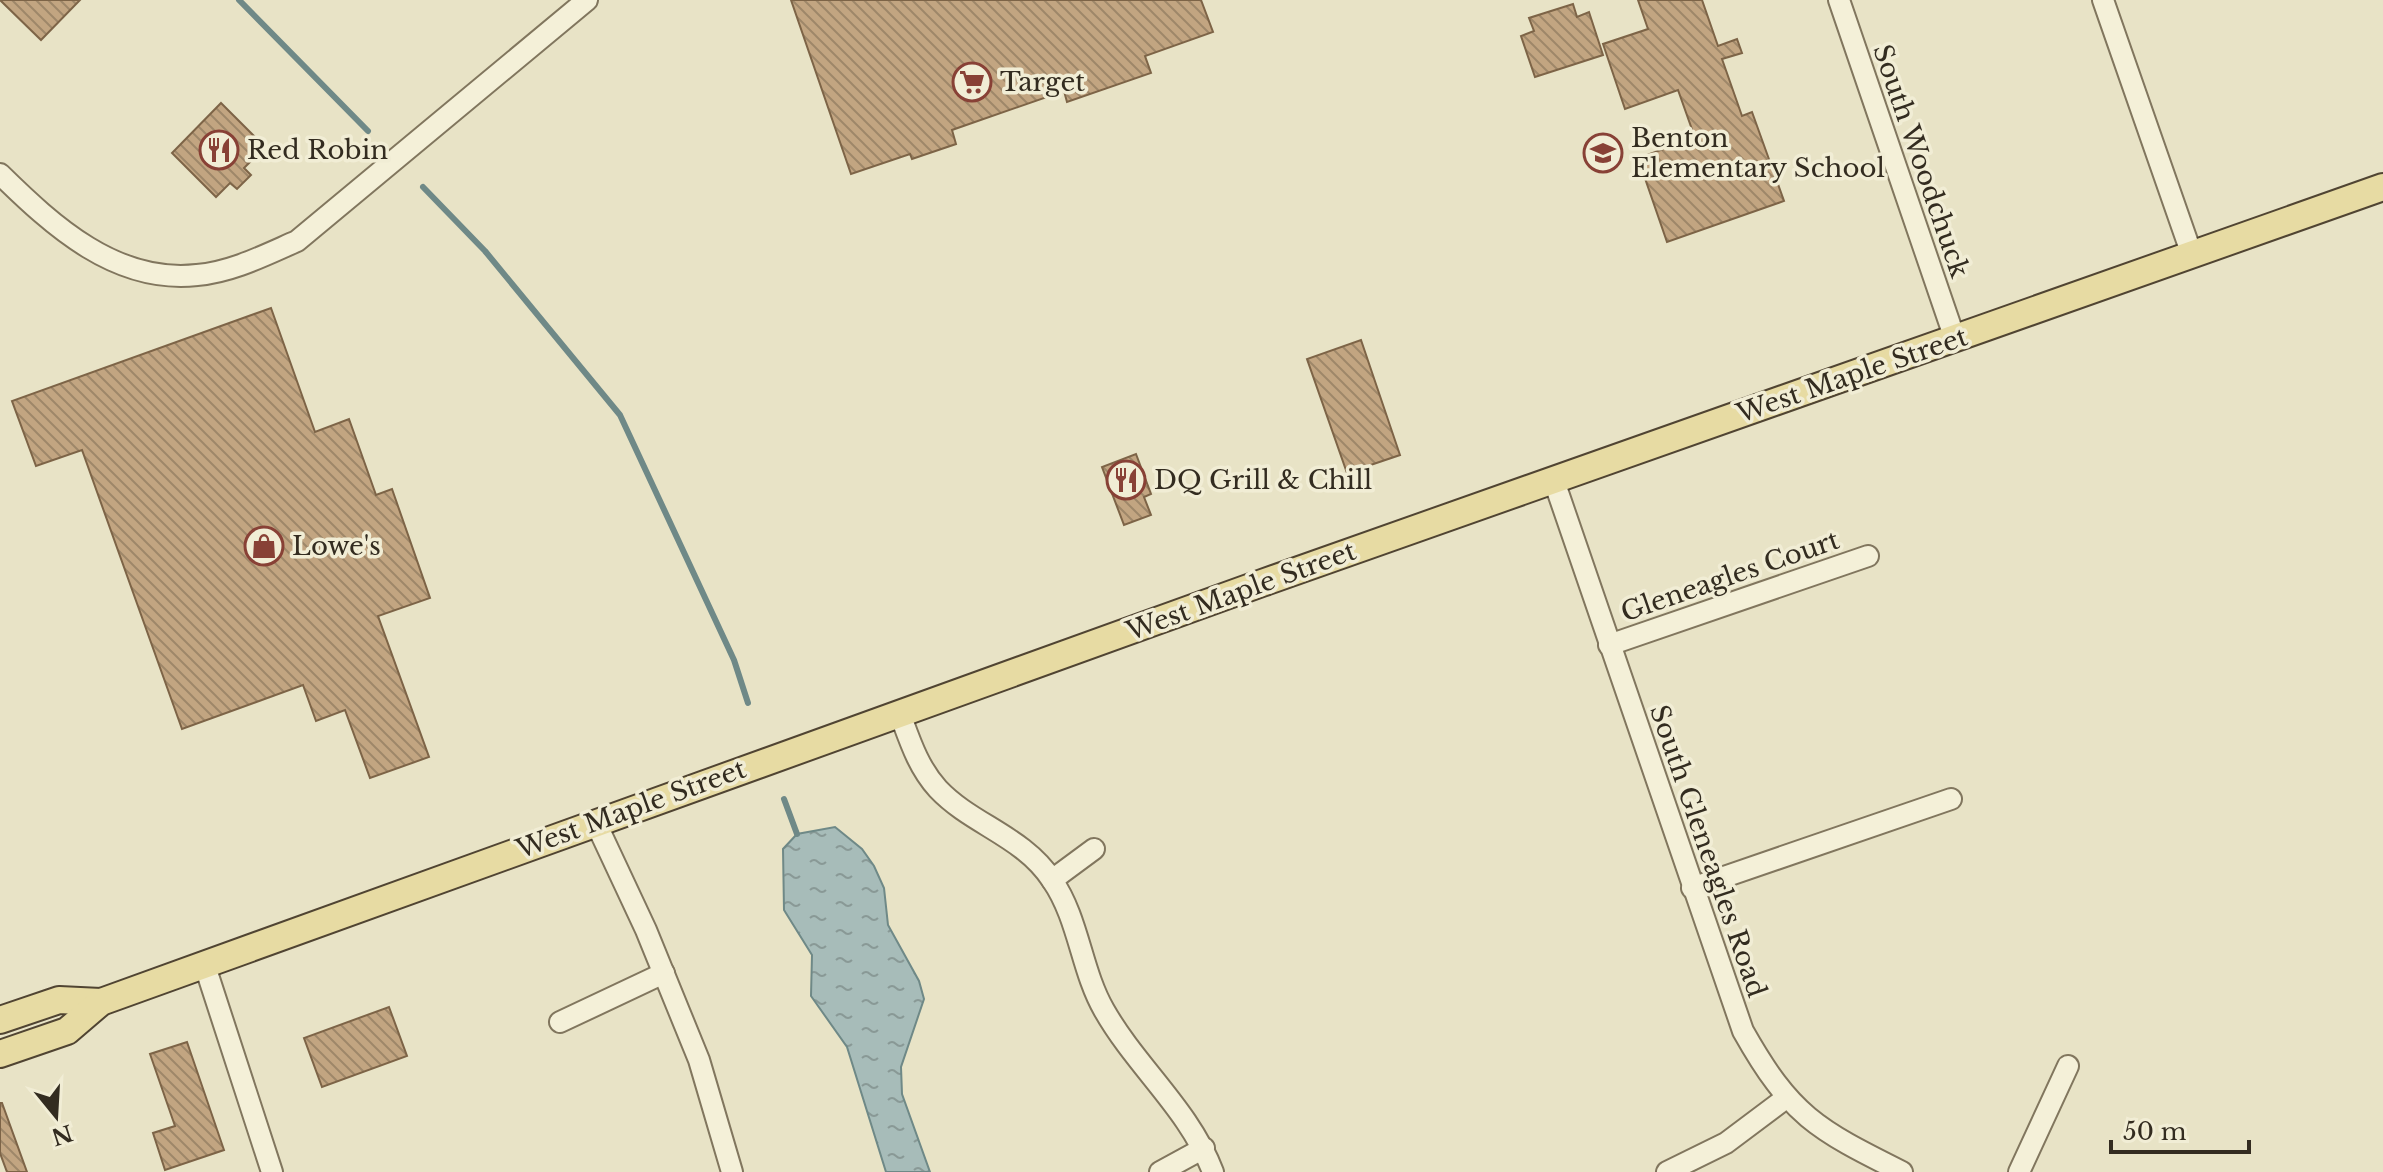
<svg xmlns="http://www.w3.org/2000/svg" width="2383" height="1172" viewBox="0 0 2383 1172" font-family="'Libre Baskerville',serif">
<defs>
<pattern id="water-ripples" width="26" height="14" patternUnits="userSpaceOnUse" patternTransform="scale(2)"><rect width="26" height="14" fill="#a7bcb9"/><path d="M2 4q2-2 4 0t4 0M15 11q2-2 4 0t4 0" fill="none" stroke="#899996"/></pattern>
<pattern id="building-back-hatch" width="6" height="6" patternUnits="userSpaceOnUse" patternTransform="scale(2)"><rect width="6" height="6" fill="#c2a581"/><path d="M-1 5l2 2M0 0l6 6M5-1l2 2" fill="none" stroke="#9e8769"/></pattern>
</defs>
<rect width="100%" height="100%" fill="#e8e3c6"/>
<polygon fill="url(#water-ripples)" stroke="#6f8987" stroke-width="2" points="835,827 862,849 874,866 884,888 888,925 919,981 924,999 901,1067 902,1094 930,1172 886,1172 847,1047 811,996 812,955 784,910 783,849 797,834"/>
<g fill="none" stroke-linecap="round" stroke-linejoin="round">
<g stroke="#6f8987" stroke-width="6">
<polyline points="239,0 368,131"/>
<polyline points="423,187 485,251 620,415 734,660 748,703"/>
<polyline points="784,799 797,834"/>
</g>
</g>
<g fill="url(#building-back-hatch)" stroke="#7d6447" stroke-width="2">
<polygon points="0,0 80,0 41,40"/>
<polygon points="791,0 1201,0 1213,32 1145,56 1151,73 1067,102 1064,91 952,130 956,144 912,159 910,154 851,174"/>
<polygon points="1638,0 1702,0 1718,46 1737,39 1742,53 1722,59 1742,116 1752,112 1784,201 1667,242 1638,158 1695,138 1678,90 1625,109 1603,44 1648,29"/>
<polygon points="1573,4 1577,17 1589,12 1603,55 1535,77 1521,36 1534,31 1529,18"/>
<polygon points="221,103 265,147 244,168 251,175 237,189 230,183 216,197 172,153"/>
<polygon points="271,308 315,432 349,419 376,495 392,489 430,598 378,616 429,757 370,778 345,710 316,721 303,685 182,729 82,450 36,466 12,401"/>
<polygon points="1361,340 1400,455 1347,473 1307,359"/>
<polygon points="1136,454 1151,494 1144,497 1151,515 1124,525 1102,467"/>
<polygon points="389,1007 407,1056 322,1087 304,1038"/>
<polygon points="187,1042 224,1150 165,1170 153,1133 175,1126 150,1054"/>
<polygon points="0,1103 2,1103 27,1172 7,1172 0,1153"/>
</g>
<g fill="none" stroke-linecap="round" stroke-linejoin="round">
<defs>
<g id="minor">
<polyline points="1839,0 1955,339"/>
<polyline points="2103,0 2192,255"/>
<path d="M0 174C53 226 116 284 197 275 232 272 265 255 297 241L587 0"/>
<path d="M1554 481 1743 1031C1791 1116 1816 1129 1902 1172"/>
<polyline points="1609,645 1868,556"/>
<path d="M900 714C910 741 918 767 938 789 972 825 1023 836 1052 880 1079 919 1081 970 1104 1010 1137 1068 1189 1109 1213 1172"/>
<polyline points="595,821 646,930 699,1060 732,1172"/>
<polyline points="1052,880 1094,849"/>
<polyline points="1692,888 1951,799"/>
<polyline points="204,963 272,1172"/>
<polyline points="560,1022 664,973"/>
<polyline points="1160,1172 1204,1148"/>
<polyline points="1667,1172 1726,1143 1786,1098"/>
<polyline points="2019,1172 2068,1066"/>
</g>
<g id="major">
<polyline points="0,1020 59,1000 101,1002"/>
<polyline points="0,1054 67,1031 101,1002 1262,583 2383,187"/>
</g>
</defs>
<use href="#minor" stroke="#81765e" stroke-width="24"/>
<use href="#major" stroke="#504432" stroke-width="30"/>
<use href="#minor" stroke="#f4f0d8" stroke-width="20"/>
<use href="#major" stroke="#e7dba3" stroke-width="26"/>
</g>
<defs>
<symbol id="supermarket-ring" viewBox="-11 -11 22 22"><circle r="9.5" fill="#f1edd5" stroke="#884136" stroke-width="1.5"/><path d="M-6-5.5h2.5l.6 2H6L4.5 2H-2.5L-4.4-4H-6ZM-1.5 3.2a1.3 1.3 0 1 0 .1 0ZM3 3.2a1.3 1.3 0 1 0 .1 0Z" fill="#884136"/></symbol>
<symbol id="restaurant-ring" viewBox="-11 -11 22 22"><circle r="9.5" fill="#f1edd5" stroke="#884136" stroke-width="1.5"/><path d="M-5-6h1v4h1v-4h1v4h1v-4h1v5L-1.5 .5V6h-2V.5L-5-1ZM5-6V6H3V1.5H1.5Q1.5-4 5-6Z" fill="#884136"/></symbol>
<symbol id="school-ring" viewBox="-11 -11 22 22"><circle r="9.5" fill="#f1edd5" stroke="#884136" stroke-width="1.5"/><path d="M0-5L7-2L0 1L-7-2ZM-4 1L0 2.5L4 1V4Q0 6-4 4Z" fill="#884136"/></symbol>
<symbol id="shop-ring" viewBox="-11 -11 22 22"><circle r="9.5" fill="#f1edd5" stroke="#884136" stroke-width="1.5"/><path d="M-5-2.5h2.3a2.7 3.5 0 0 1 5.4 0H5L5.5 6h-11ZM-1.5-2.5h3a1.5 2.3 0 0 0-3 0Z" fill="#884136"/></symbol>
</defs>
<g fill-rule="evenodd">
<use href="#supermarket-ring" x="950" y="60" width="44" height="44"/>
<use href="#restaurant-ring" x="197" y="128" width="44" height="44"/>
<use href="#school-ring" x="1581" y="131" width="44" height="44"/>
<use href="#restaurant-ring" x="1104" y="458" width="44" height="44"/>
<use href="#shop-ring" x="242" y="524" width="44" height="44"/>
</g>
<g text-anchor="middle" stroke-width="7" stroke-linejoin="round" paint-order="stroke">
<g font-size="26" fill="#332c20" stroke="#f1edd5" text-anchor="start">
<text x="1000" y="91">Target</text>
<text x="1631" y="147">Benton<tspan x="1631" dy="30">Elementary School</tspan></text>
<text x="247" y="159">Red Robin</text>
<text x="1154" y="489">DQ Grill &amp; Chill</text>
<text x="292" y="555">Lowe's</text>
</g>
<g font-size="26" fill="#332c20" stroke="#f1edd5">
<text transform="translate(1921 161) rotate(71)" y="9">South Woodchuck</text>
<text transform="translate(1852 375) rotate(-19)" y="9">West Maple Street</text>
<text transform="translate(1730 576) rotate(-19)" y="9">Gleneagles Court</text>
<text transform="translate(1241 591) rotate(-20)" y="9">West Maple Street</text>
<text transform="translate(631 809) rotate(-20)" y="9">West Maple Street</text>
<text transform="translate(1708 851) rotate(71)" y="9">South Gleneagles Road</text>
</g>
</g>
<g transform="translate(56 1116) rotate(162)" stroke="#f1edd5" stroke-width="6" paint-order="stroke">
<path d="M0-6L14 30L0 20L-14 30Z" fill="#332c20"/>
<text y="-12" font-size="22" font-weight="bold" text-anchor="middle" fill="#332c20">N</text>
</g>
<path d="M2111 1140v12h138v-12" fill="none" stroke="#332c20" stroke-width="4"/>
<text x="2123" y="1140" font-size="24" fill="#332c20" stroke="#f1edd5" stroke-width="6" paint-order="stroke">50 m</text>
</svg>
